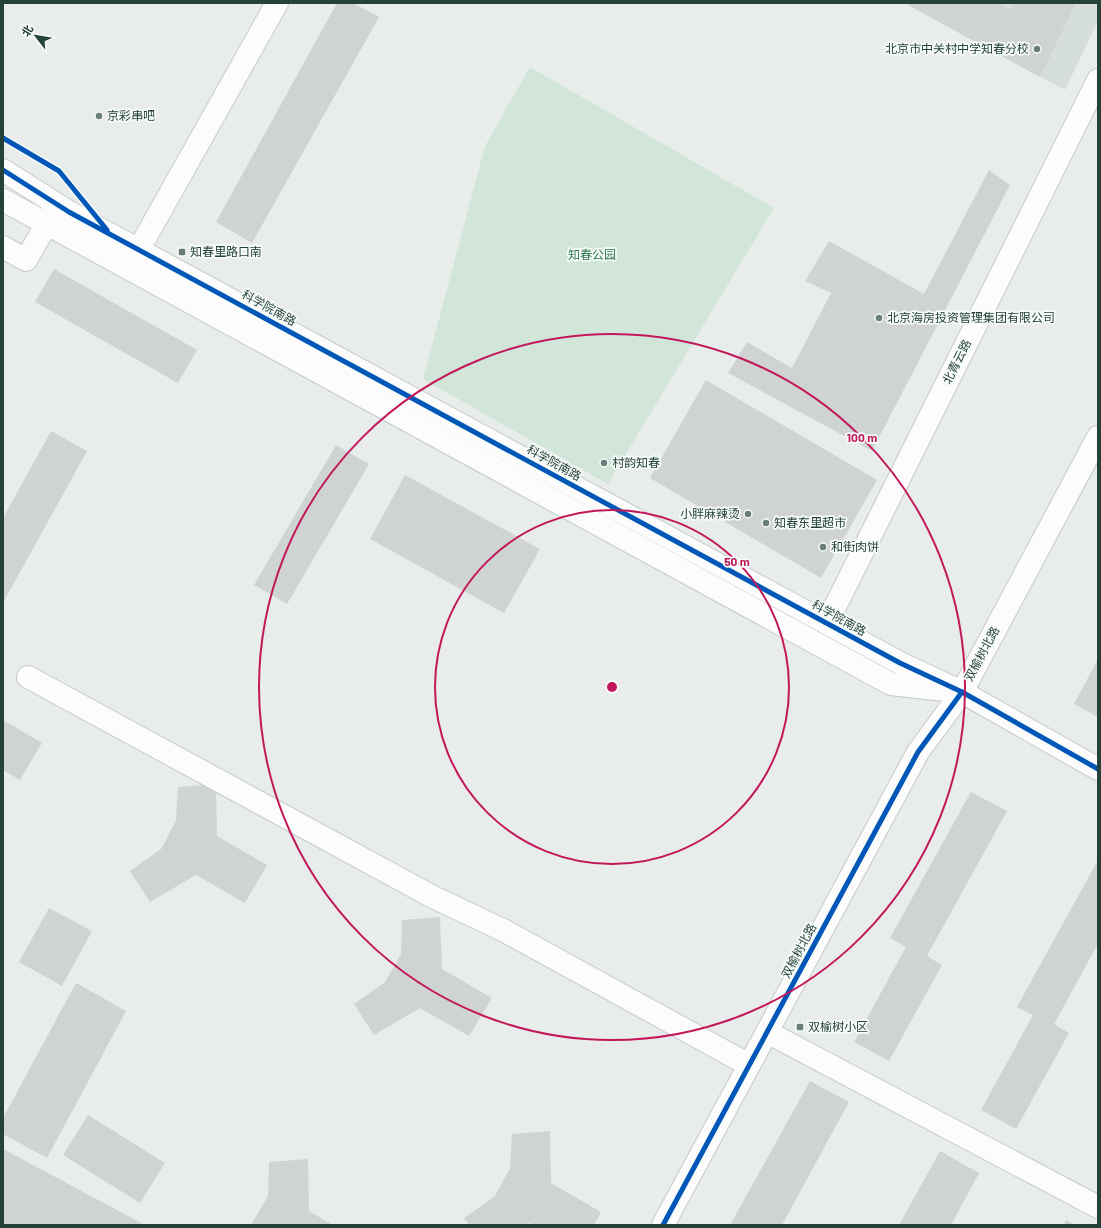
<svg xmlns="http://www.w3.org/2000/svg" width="1101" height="1228" viewBox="0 0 1101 1228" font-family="Barlow,'Noto Sans SC',sans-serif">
<rect width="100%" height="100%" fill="#e8edeb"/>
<polygon fill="#d6dedb" points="904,3 1098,3 1098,21 1065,90"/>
<polygon fill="#d1e6d8" points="530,67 774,208 608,484 423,379 485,146"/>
<g fill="#cfd4d2">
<polygon points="337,3 353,3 379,17 252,243 216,222"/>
<polygon points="912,3 999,3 1011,10 1015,3 1076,3 1040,77 910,6"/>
<polygon points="989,170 1010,185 872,451 728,373 747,342 792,368 831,293 805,281 829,241 924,294"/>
<polygon points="54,269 197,350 178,383 35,302"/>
<polygon points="706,380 877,480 821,578 650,478"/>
<polygon points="51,431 87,451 3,603 3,518"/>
<polygon points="336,445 369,464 287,604 254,585"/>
<polygon points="405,475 540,549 504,613 370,539"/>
<polygon points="1098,659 1098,717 1074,704"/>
<polygon points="3,720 42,743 20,780 3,770"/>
<polygon points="216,784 217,836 267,865 245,903 196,875 150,902 130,871 161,849 176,821 178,787"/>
<polygon points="971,792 1007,811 927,956 942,965 889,1061 854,1042 906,947 890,938"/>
<polygon points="1098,860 1098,944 1054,1024 1069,1033 1016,1129 981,1110 1033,1015 1017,1007"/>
<polygon points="49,908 92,931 62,986 19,962"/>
<polygon points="440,917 442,969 492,998 469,1036 420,1008 374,1035 354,1004 385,982 401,954 402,920"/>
<polygon points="76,983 126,1011 47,1158 3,1134 3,1118"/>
<polygon points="810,1081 849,1102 782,1225 730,1225"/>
<polygon points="88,1115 165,1163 140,1203 63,1155"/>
<polygon points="550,1131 551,1183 601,1212 594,1225 534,1225 530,1223 526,1225 469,1225 464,1218 495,1196 510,1168 512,1134"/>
<polygon points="3,1149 145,1225 3,1225"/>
<polygon points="940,1151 979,1173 951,1225 899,1225"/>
<polygon points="308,1159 309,1211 333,1225 250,1225 252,1223 268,1196 269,1162"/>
<polygon points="1066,1220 1075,1225 1064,1225"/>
</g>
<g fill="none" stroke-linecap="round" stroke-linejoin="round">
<defs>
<g id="minor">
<polyline points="3,170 69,212 900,663 962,692 1098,769"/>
<polyline points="3,200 891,684 944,690"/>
<polyline points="3,247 26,260 54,211"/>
<polyline points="139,249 277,3"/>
<polyline points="827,623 1098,80"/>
<polyline points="28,677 433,897 503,930 749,1065"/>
<polyline points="767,1032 1098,1207"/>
<polyline points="663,1225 918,752 962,692 1098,437"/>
</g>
</defs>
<use href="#minor" stroke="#c5cac8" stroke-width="24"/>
<use href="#minor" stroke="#fcfcfc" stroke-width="22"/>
<defs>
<g id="cycleway">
<polyline points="3,138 59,171 107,230"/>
<polyline points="3,170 69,212 900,663 962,692 1098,769"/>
<polyline points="663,1225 918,752 962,692"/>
</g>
</defs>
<use href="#cycleway" stroke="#f7fbf9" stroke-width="8"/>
<use href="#cycleway" stroke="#0057b8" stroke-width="5"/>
</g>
<g fill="none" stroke="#c2185b" stroke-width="2">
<circle cx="612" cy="687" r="177"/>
<circle cx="612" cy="687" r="353"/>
</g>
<g fill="#697e78" stroke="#f7fbf9" stroke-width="1.5">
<circle cx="1037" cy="49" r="4"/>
<circle cx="99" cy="116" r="4"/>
<rect x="178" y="248" width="8" height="8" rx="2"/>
<circle cx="879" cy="318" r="4"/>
<circle cx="604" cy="463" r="4"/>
<circle cx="748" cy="514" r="4"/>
<circle cx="766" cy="523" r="4"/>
<circle cx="823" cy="547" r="4"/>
<rect x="796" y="1023" width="8" height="8" rx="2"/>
</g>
<g text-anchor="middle" stroke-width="3.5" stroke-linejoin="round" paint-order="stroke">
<g font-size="12" fill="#24423a" stroke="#f7fbf9" text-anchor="start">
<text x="1029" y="53" text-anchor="end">北京市中关村中学知春分校</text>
<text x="107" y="120">京彩串吧</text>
<text x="190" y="256">知春里路口南</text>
<text x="887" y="322">北京海房投资管理集团有限公司</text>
<text x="612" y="467">村韵知春</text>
<text x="740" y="518" text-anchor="end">小胖麻辣烫</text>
<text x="774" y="527">知春东里超市</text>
<text x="831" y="551">和街肉饼</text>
<text x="808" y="1031">双榆树小区</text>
</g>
<g font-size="12" fill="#2d7a4b" stroke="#f7fbf9">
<text x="592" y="259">知春公园</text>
</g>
<g font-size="12" fill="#24423a" stroke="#f7fbf9">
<text transform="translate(269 308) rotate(29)" y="4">科学院南路</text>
<text transform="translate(957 362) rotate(-63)" y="4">北青云路</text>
<text transform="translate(554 463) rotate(29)" y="4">科学院南路</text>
<text transform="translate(839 618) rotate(29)" y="4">科学院南路</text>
<text transform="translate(982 654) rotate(-62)" y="4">双榆树北路</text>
<text transform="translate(799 951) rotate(-62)" y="4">双榆树北路</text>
</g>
</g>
<circle cx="612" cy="687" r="6" fill="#c2185b" stroke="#f7fbf9" stroke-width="2"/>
<g font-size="12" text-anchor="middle" font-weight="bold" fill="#c2185b" stroke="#f7fbf9" stroke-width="3.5" stroke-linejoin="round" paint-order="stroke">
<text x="862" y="442">100 m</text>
<text x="737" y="566">50 m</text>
</g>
<rect width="1101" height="1228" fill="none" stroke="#24423a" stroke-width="8"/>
<g transform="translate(36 36) rotate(301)" stroke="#f7fbf9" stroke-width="3" paint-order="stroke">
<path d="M0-3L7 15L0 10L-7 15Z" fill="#24423a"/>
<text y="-6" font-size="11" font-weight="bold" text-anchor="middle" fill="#24423a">北</text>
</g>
</svg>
